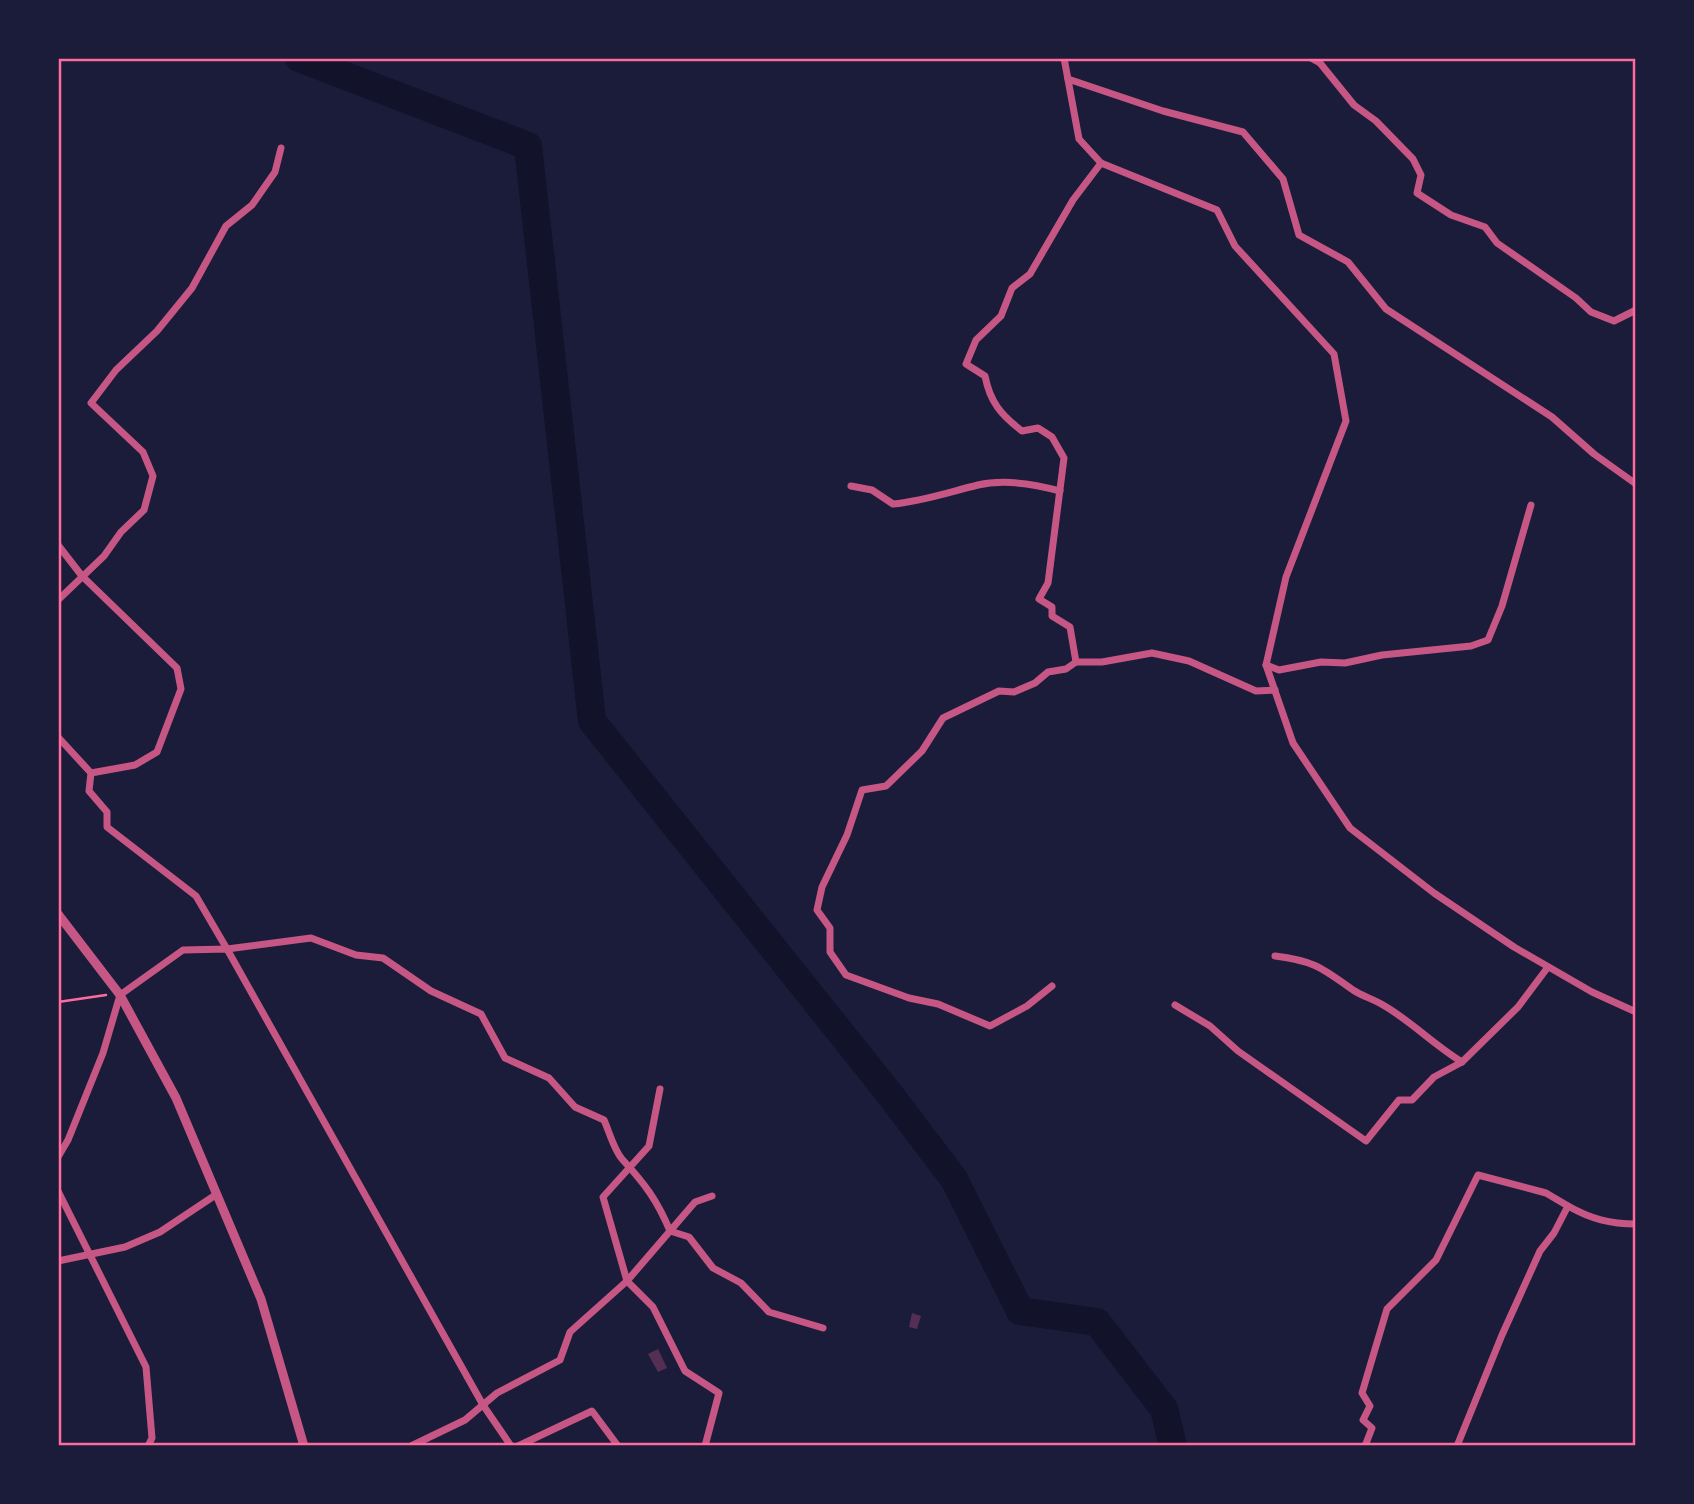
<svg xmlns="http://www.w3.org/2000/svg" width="1694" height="1504" viewBox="0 0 1694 1504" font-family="Commissioner,sans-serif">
<rect width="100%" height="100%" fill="#1b1b3a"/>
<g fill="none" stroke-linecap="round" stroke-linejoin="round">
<polyline stroke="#12122b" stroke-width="28" points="299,58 528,146 592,721 888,1092 954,1179 1020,1311 1097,1322 1164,1409 1173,1446"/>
</g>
<g fill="#542f53">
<polygon points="912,1313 921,1316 917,1329 909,1327"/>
<polygon points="658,1349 667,1368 658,1372 648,1354"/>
</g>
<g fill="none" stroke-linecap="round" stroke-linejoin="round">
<polyline stroke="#ff6b9d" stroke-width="2.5" points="58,1002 106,995"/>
<g stroke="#c65784" stroke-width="7">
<polyline points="1064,58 1079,139 1101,163 1217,210 1235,246 1334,354 1346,421 1286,577 1266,665 1293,743 1350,828 1434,893 1514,947 1592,992 1636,1012"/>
<polyline points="1311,58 1320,63 1354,105 1376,121 1413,159 1421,175 1417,193 1451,215 1485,227 1497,243 1576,298 1591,312 1614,321 1636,310"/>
<polyline points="1068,79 1163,111 1243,132 1283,179 1299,235 1348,262 1386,309 1552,417 1594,454 1636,484"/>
<path d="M1101 163 1073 200 1030 274 1012 288 1001 316 976 340 966 364 985 376C990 402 1001 415 1022 431L1038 428 1052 437 1064 458 1048 583 1039 599 1052 607V616L1070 627 1076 662H1102L1152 653 1189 661 1256 691 1275 690"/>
<path d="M851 486 872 490 893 504C923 501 949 492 978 485 1004 479 1034 484 1060 491"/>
<polyline points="58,545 82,576 177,668 181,689 157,752 135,765 91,773"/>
<polyline points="58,600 104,556 121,532 144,510 153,476 143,452 91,403 116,370 157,331 192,288 226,226 252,205 275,172 281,148"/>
<polyline points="1266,665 1279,670 1321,662 1345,663 1382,655 1471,646 1488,640 1502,606 1531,505"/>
<path d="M58 737 91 773 89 791 107 812V827L196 896 227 949 311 938 356 955 383 958 431 991 481 1014 505 1058 549 1078 575 1107 604 1120C609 1131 614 1150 622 1159 645 1184 657 1200 670 1231L689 1237 713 1268 741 1283 769 1312 823 1328"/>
<path d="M1275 956C1315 961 1322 968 1353 990 1362 996 1373 999 1383 1005 1411 1021 1434 1045 1462 1062"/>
<polyline points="1052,986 1027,1006 990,1026 938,1004 909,998 846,975 830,952 830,928 817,910 822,887 847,835 862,790 886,786 922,751 943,718 999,691 1014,692 1035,683 1048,672 1066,669 1076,662"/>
<polyline points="1175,1005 1210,1026 1238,1051 1366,1141 1399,1100 1412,1100 1434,1077 1462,1062 1518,1007 1548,967"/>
<polyline points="660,1089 649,1146 603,1197 627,1281 653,1307 685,1371 719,1393 705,1446"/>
<polyline points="58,1157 68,1140 103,1053 120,995 183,950 227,949 483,1405 511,1446"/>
<polyline points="58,1191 146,1367 152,1438 148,1446"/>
<polyline points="58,1261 125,1247 160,1232 217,1194"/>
<polyline points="411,1446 465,1420 497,1393 560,1360 570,1332 627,1281 695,1202 712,1196"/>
<polyline points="518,1446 592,1411 618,1446"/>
<polyline points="1365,1446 1372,1428 1363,1420 1370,1406 1362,1393 1387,1309 1436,1260 1478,1175 1546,1193 1568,1206"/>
<path d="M1457 1446 1502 1335 1540 1251 1554 1233 1568 1206C1591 1219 1610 1224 1636 1224"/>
</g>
<polyline stroke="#c65784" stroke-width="9" points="58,914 120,995 176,1098 261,1299 304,1446"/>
</g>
<rect width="1694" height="1504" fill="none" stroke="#1b1b3a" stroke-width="119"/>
<rect x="60" y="60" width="1574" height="1384" fill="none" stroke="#ff6b9d" stroke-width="2.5"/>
</svg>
